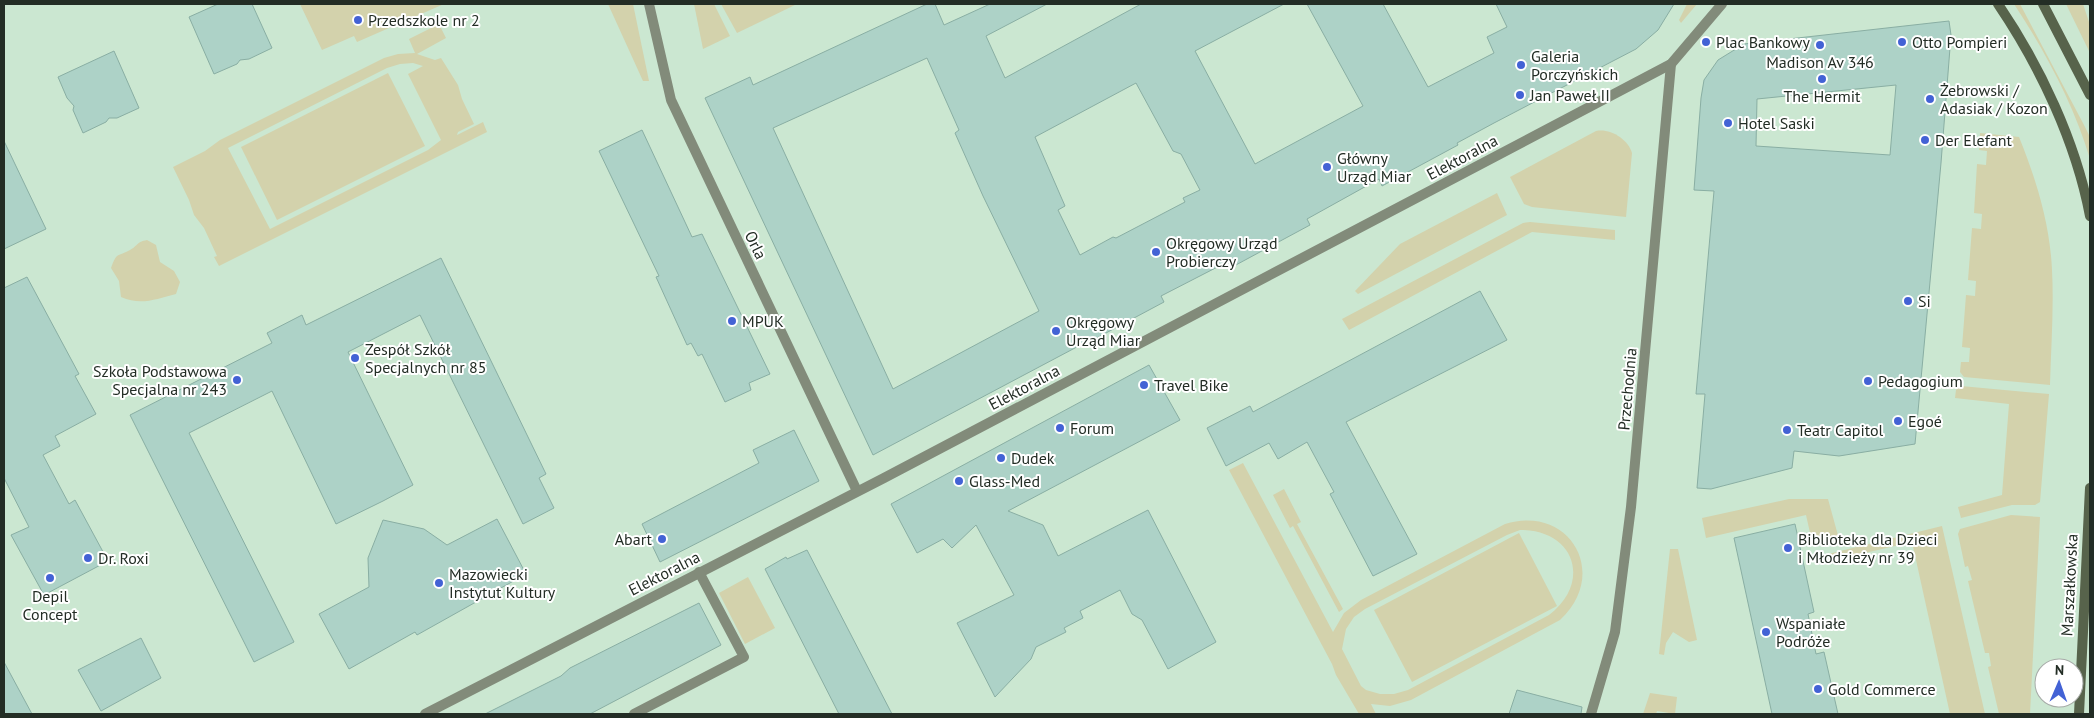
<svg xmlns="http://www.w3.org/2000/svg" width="2094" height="718" viewBox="0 0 2094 718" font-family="'PT Sans',sans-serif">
<rect width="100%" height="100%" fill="#cbe7d1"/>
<g fill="#d3d2ac" fill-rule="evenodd">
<polygon points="300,4 444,4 357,42 354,36 322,50"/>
<polygon points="608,4 633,4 649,81 643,81"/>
<polygon points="694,4 714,4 730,36 703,49"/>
<polygon points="721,4 797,4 737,33"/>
<polygon points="1687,4 1697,4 1681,23 1679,20"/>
<path d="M2014 4H2020L2084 125 2090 137V159C2074 105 2045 51 2014 4Z"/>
<polygon points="2066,4 2083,4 2090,25 2090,53"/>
<path d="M439 24 446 38 417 54 435 60 441 58 458 85 462 99 474 124 458 132 457 135 483 122 487 132 219 266 214 257 217 256 204 228 194 215 189 200 173 167 205 151 220 140 384 58 398 54 415 53 409 39ZM413 63 423 66 408 74 441 140 428 150 270 229 228 148 387 68 400 64Z"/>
<polygon points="388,73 425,146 277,220 241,147"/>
<path d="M1596 131C1610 128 1628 139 1632 153L1626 217 1532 207 1524 204 1510 177Z"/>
<path d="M1980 133 2019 137C2036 179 2050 224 2052 270 2054 308 2051 347 2050 385L1964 377 1960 372 1961 362H1969L1970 348 1962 347 1966 295 1975 296 1976 281 1968 280 1972 228 1981 229 1982 214 1974 213 1977 164 1986 165 1987 151 1979 150Z"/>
<polygon points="1497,193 1507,215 1358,294 1355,291 1400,244"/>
<polygon points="1530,222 1615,230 1615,240 1532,232 1349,330 1342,319 1523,223"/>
<path d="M147 240 156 245 160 262 174 271 180 282 176 294C156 299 141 306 121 297L119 281 111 268C117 251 118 257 130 250 139 245 136 242 147 240Z"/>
<polygon points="1961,386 2049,394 2040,502 2035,505 2012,505 1961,518 1958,507 2002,495 2009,404 1955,398 1956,390"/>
<path d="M1243 463 1333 632 1344 613 1361 600 1505 524C1570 504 1610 574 1560 620L1411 700 1390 706 1371 704 1376 714H1359L1336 675 1332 664 1229 470ZM1520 530C1575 530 1592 582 1549 615L1408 690 1394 694H1380L1366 690 1361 686 1342 649 1346 629 1354 617 1365 609 1507 535Z"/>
<polygon points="1284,489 1301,522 1297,524 1343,609 1339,612 1293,526 1290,528 1273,495"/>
<polygon points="1789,499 1828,499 1839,539 1813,546 1806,515 1706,538 1702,518"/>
<polygon points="2011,515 2040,517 2030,714 1999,714 1988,667 1991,666 1989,653 1985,653 1968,581 1972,580 1968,566 1965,567 1958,534 1960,529"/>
<polygon points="1942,526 1985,714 1950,714 1912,542 1818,564 1816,557"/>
<polygon points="1519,533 1557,606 1412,682 1374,610"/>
<polygon points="1670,549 1678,549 1697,640 1689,642 1673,632 1666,643 1664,655 1659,654"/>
<polygon points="748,577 775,628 745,644 719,593"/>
<polygon points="1650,693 1677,697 1675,714 1657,711 1656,714 1643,714"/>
</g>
<g fill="#add2c7" stroke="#89aea3" fill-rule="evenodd">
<polygon points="218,4 252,4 272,48 249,59 240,60 237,64 214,74 189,17"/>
<path d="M927 4H935L944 25 990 4H1047L986 36 1005 78 1141 4H1284L1195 51 1255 164 1363 106 1307 4H1383L1428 87 1494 53 1487 37 1507 27 1496 4H1674L1658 30 1636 49 1494 123 1457 143 1458 145 1382 186 1379 179 1307 219 1310 225 1234 266 1231 260 1161 296 1164 302 1091 341 1090 340 873 455 705 98 750 77 753 85ZM927 58 959 130 955 133 983 196 1039 311 893 389 773 128ZM1136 83 1173 151 1181 154 1200 190 1183 198 1185 202 1116 238 1113 237 1080 255 1058 210 1065 206 1035 137Z"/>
<path d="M1949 21 1951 35 1941 163 1915 444 1839 456 1794 451 1792 468 1711 489 1697 488 1705 394H1696L1714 191 1694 190 1701 98 1704 80 1718 60 1744 44ZM1896 85 1890 155 1756 146 1757 99Z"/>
<polygon points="114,51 139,108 117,118 109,118 106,122 83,133 73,110 74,106 67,98 58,77"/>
<polygon points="642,130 692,237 702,234 770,374 749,383 751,390 725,402 702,354 698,356 691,343 687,345 656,277 659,276 599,151"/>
<polygon points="4,141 46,229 4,249"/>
<polygon points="441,258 546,474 539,478 554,508 523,524 420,315 348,352 413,485 383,501 336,524 272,391 189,433 294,642 254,662 130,415 272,343 267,333 302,315 306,325"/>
<polygon points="27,277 79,374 75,376 96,414 55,436 60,446 43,455 69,504 75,500 108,561 44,595 11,535 29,527 4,478 4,288"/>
<polygon points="1480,291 1507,340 1346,422 1417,554 1373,576 1330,494 1334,492 1307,442 1278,459 1269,443 1226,466 1207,428 1250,406 1253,412"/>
<polygon points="1149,365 1180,420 1008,511 1043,525 1058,556 1148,510 1216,642 1168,669 1142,620 1132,614 1120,590 1080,611 1083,618 1064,628 1066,632 1036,647 1031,659 995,697 957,623 1014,595 976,525 952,548 943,539 917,553 891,504"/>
<polygon points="794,430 819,481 660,562 642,524 759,463 753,450"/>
<polygon points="497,519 526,574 417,635 415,632 349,669 319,614 369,587 368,558 383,520 424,529 447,545"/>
<polygon points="1795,524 1814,612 1808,614 1816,654 1824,652 1838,714 1772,714 1734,538"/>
<polygon points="807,550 892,714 839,714 765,569 786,557 787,559"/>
<polygon points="699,603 721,645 590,714 485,714 561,676 570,668"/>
<polygon points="141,638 161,678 101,711 78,670"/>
<polygon points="4,662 32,714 4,714"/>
<polygon points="1517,690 1582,707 1581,714 1509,714"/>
</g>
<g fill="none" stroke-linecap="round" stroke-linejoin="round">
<g stroke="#828b7a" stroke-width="10">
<polyline points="649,4 671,100 857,491"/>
<polyline points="425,714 884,478 1671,64 1722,4"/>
<polyline points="634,714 744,657 699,572"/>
<polyline points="1591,714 1615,632 1631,507 1671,64"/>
</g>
<g stroke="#57634b" stroke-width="10">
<path d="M1998 4C2040 66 2076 142 2090 216"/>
<polyline points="2043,4 2090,95"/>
<polyline points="2079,714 2090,488"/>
</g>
<polyline stroke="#48564b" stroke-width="1" points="2089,4 2090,9"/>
</g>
<g fill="#4362d5" stroke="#fff" stroke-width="2">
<circle cx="358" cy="20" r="5"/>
<circle cx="1706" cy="42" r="5"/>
<circle cx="1902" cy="42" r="5"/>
<circle cx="1820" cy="45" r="5"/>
<circle cx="1521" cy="65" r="5"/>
<circle cx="1822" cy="79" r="5"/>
<circle cx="1520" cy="95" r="5"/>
<circle cx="1930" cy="99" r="5"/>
<circle cx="1728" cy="123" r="5"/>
<circle cx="1925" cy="140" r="5"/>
<circle cx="1327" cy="167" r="5"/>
<circle cx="1156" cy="252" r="5"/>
<circle cx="1908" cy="301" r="5"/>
<circle cx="732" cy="321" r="5"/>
<circle cx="1056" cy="331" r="5"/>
<circle cx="355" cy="358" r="5"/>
<circle cx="237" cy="380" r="5"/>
<circle cx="1868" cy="381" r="5"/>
<circle cx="1144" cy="385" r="5"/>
<circle cx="1898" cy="421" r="5"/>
<circle cx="1060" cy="428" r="5"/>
<circle cx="1787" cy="430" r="5"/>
<circle cx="1001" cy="458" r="5"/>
<circle cx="959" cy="481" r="5"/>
<circle cx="662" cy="539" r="5"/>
<circle cx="1788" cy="548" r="5"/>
<circle cx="88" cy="558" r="5"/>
<circle cx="50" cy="578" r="5"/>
<circle cx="439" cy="583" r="5"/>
<circle cx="1766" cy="632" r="5"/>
<circle cx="1818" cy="689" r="5"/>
</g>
<g text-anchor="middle" stroke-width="4" stroke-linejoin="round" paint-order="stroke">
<g font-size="16" fill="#232d25" stroke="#fff" text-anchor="start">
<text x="368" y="26">Przedszkole nr 2</text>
<text x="1716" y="48">Plac Bankowy</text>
<text x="1912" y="48">Otto Pompieri</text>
<text x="1531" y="62">Galeria<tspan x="1531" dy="18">Porczyńskich</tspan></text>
<text x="1820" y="68" text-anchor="middle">Madison Av 346</text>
<text x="1940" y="96">Żebrowski /<tspan x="1940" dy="18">Adasiak / Kozon</tspan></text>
<text x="1530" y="101">Jan Paweł II</text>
<text x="1822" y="102" text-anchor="middle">The Hermit</text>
<text x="1738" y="129">Hotel Saski</text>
<text x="1935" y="146">Der Elefant</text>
<text x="1337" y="164">Główny<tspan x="1337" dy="18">Urząd Miar</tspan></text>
<text x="1166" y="249">Okręgowy Urząd<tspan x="1166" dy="18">Probierczy</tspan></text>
<text x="1918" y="307">Si</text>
<text x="742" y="327">MPUK</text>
<text x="1066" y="328">Okręgowy<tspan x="1066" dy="18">Urząd Miar</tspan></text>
<text x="365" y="355">Zespół Szkół<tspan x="365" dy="18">Specjalnych nr 85</tspan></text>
<text x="227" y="377" text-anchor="end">Szkoła Podstawowa<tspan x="227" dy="18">Specjalna nr 243</tspan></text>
<text x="1878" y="387">Pedagogium</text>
<text x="1154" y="391">Travel Bike</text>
<text x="1908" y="427">Egoé</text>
<text x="1070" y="434">Forum</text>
<text x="1797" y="436">Teatr Capitol</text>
<text x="1011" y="464">Dudek</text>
<text x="969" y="487">Glass-Med</text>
<text x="652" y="545" text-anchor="end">Abart</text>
<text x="1798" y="545">Biblioteka dla Dzieci<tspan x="1798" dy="18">i Młodzieży nr 39</tspan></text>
<text x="98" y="564">Dr. Roxi</text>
<text x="449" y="580">Mazowiecki<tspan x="449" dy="18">Instytut Kultury</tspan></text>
<text x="50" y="602" text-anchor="middle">Depil<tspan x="50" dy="18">Concept</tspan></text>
<text x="1776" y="629">Wspaniałe<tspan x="1776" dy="18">Podróże</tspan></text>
<text x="1828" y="695">Gold Commerce</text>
</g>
<g font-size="16" fill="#232d25" stroke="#fff">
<text transform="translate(1462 157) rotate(-28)" y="6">Elektoralna</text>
<text transform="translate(756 245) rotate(64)" y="6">Orla</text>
<text transform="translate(1024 387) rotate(-28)" y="6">Elektoralna</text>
<text transform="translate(1627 389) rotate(-85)" y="6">Przechodnia</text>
<text transform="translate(664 573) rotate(-27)" y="6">Elektoralna</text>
<text transform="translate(2069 585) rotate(-87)" y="6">Marszałkowska</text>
</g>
</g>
<rect width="2094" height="718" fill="none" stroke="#232d25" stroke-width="10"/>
<g transform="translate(2059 683) rotate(2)"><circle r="24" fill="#ffffff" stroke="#a7aba8"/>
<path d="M0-4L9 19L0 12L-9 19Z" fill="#4362d5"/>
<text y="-8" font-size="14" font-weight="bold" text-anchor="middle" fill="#232d25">N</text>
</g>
</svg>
